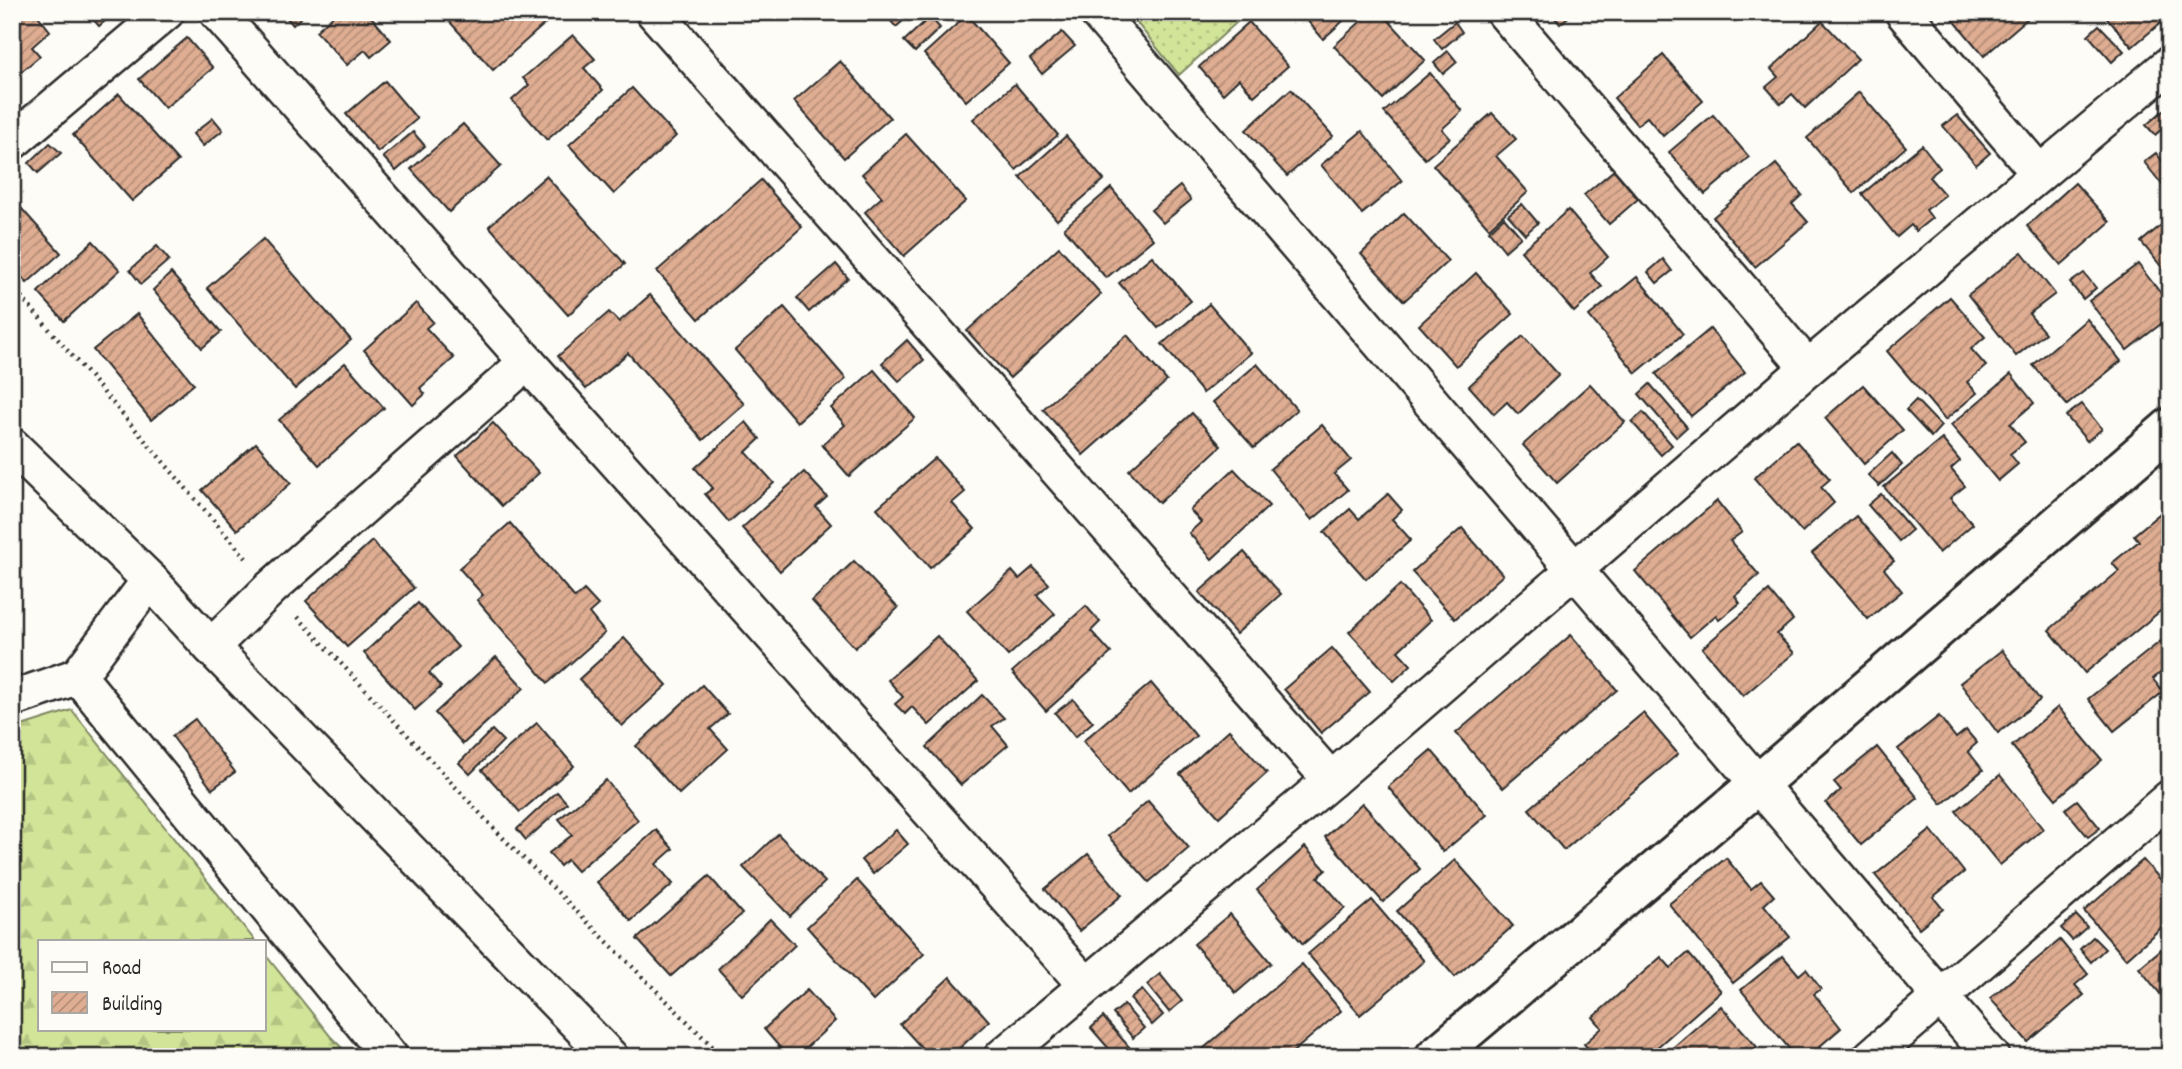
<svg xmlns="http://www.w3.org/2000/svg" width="2182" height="1069" viewBox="0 0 2182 1069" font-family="Dekko,sans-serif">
<defs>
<pattern id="grass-dots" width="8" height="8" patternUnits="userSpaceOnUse" patternTransform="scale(1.75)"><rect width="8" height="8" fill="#d2e498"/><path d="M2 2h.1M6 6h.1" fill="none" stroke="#b4c483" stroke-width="1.8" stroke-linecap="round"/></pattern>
<pattern id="forest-firs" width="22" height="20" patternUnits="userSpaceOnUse" patternTransform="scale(1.75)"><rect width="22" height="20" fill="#d2e498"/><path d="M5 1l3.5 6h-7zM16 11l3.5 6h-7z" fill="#b4c483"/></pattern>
<pattern id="building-hatch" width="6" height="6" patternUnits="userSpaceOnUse" patternTransform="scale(1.75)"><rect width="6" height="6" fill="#dfad92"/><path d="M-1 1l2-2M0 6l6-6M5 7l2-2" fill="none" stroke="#b58d77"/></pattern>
</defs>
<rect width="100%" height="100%" fill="#fdfcf7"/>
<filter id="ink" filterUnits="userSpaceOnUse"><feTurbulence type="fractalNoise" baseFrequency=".0143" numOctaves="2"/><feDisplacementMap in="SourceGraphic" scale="14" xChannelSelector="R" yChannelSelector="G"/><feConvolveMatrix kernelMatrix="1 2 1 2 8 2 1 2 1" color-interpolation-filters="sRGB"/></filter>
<g filter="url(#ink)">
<polygon fill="url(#grass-dots)" stroke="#7e8862" stroke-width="2" points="1128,12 1248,12 1179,75"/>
<polygon fill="url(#forest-firs)" stroke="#7e8862" stroke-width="2" points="72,710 255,941 40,941 40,1029 264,1029 264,953 331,1037 351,1057 12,1057 12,729"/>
<g fill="url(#building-hatch)" stroke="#2b2b2b" stroke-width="2">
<polygon points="12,12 35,12 50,31 32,47 40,56 15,77 12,73"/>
<polygon points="87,12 116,12 99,26"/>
<polygon points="282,12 307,12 293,25"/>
<polygon points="337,12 367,12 391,40 371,57 365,50 347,65 316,31"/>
<polygon points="458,12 558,12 493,70 449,21"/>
<polygon points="883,12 913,12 896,27"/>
<polygon points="1300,12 1353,12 1323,39"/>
<polygon points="1371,12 1381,12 1425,60 1383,99 1334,46"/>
<polygon points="1550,12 1574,12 1560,24"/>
<polygon points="1959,12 2020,12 2027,19 1984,56 1952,18"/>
<polygon points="2102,12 2170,12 2170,15 2132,47"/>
<polygon points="967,15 1009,63 966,101 924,54"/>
<polygon points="930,17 940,28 915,52 904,41"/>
<polygon points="1822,21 1858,59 1805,108 1792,94 1781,104 1766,87 1778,77 1771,69"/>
<polygon points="1249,22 1288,66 1254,96 1239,79 1223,94 1199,67"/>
<polygon points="1455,22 1462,32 1442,49 1434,39"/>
<polygon points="2099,25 2124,51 2112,62 2088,35"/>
<polygon points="1062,32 1075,46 1042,74 1030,59"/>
<polygon points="573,35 595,59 584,68 603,90 547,140 512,100 529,85 523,78"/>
<polygon points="187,38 213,68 165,108 139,79"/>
<polygon points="1448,51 1457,62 1443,74 1434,63"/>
<polygon points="1663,55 1703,101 1663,136 1647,117 1637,125 1614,98"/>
<polygon points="840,61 890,118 844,158 794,101"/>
<polygon points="1430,73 1462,111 1442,129 1450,138 1425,159 1384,112"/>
<polygon points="385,81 417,119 378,152 346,114"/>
<polygon points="1015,84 1058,135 1016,170 973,119"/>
<polygon points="632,88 676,136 614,194 569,145"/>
<polygon points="1291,89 1333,136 1287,176 1246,130"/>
<polygon points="1859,92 1906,147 1854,193 1807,138"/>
<polygon points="119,94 178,161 132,201 73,135"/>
<polygon points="2170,105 2170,122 2155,135 2146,125"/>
<polygon points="1492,113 1516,139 1496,156 1528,192 1489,228 1433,165"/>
<polygon points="1713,115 1749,157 1705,194 1669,152"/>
<polygon points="1957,115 1990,153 1976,165 1943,126"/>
<polygon points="213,118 223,130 203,146 193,134"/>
<polygon points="463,124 501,166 449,212 411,169"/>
<polygon points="1362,131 1402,181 1362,214 1321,165"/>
<polygon points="413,132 425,146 396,171 383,157"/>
<polygon points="906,134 966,201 904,256 865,212 882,197 862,174"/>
<polygon points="1066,136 1104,180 1057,220 1020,177"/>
<polygon points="50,143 61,153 38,173 29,163"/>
<polygon points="1922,145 1940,168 1929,177 1945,195 1926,210 1932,218 1916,231 1911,225 1897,237 1862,194"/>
<polygon points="2156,153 2170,171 2170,190 2168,192 2144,162"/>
<polygon points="1776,164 1802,195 1792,204 1808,222 1755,267 1713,217"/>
<polygon points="1614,170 1638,199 1609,224 1584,195"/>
<polygon points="546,176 625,264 568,315 489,226"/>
<polygon points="761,180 802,227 699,319 657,271"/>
<polygon points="2075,183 2110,222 2061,265 2027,226"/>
<polygon points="1180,186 1191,200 1163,223 1151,210"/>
<polygon points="1111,188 1153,239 1106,278 1064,228"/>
<polygon points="13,199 61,253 27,283 12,266"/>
<polygon points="1522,204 1538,223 1525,234 1508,215"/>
<polygon points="1568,210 1608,257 1590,273 1602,287 1574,312 1521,251"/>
<polygon points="1404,213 1448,261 1404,301 1361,254"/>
<polygon points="1504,217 1521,237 1505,251 1489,231"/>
<polygon points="2170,218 2170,277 2141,242"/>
<polygon points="263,239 351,340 295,389 207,288"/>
<polygon points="93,241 120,270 64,321 38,292"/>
<polygon points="157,246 169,260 141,284 130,270"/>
<polygon points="1059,247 1101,294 1010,378 967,331"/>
<polygon points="2022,252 2055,294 2029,314 2045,333 2016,356 1968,295"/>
<polygon points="1152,256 1191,301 1158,328 1119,283"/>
<polygon points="1663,259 1672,271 1657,283 1648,272"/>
<polygon points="836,264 848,278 809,312 797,298"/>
<polygon points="2138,264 2170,305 2170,317 2127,350 2089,301"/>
<polygon points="171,273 221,332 202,348 153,290"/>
<polygon points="1476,273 1513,314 1456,366 1419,325"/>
<polygon points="2084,273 2096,288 2083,299 2070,283"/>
<polygon points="1637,277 1683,334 1636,373 1589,316"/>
<polygon points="650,295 744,404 703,440 628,353 586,389 558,356 609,312 619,322"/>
<polygon points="1950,297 1985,337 1971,349 1986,366 1967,382 1977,393 1945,420 1887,351"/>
<polygon points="416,303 433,322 426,328 454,358 420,388 425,394 413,405 364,350"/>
<polygon points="1209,304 1251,353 1203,393 1162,344"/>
<polygon points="784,307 846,379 797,422 735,350"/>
<polygon points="137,314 194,384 151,420 93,350"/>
<polygon points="2087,319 2121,361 2067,405 2033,365"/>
<polygon points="1710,329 1745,372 1691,416 1656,374"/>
<polygon points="1127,335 1167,381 1083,455 1043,409"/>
<polygon points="1523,336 1559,375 1518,414 1507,402 1494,414 1469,386"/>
<polygon points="907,340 924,360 899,381 882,363"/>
<polygon points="345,363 384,408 319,465 279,420"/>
<polygon points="1257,364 1297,410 1254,448 1213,402"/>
<polygon points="874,370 915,418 849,476 822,445 845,425 831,408"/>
<polygon points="2011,374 2034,403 2010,424 2025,442 2010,454 2018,464 1998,481 1951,425"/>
<polygon points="1590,384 1625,422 1557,483 1523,445"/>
<polygon points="1650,384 1687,427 1676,437 1639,394"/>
<polygon points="1863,385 1903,430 1864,464 1825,418"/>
<polygon points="1916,400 1941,426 1931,437 1906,410"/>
<polygon points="2082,404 2102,429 2087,441 2066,416"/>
<polygon points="1643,412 1672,445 1661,455 1632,422"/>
<polygon points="1192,413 1221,446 1159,503 1129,470"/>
<polygon points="746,422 760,439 746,452 774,483 729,522 705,494 713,488 695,468"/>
<polygon points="493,423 539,473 502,506 457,456"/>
<polygon points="1322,425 1351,460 1334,474 1348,490 1312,520 1270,469"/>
<polygon points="1942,439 1960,461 1951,469 1965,486 1950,498 1973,524 1939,553 1884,487"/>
<polygon points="1796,441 1830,479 1821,487 1834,503 1802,532 1754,478"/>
<polygon points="256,443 291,483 237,530 202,490"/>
<polygon points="1892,453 1902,465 1879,486 1868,475"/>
<polygon points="935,458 965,492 952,503 975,529 930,568 877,508"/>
<polygon points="1234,469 1269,506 1212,559 1189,533 1201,522 1190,510"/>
<polygon points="804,472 827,497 816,507 831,524 780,571 742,528"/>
<polygon points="1388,494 1402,510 1392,519 1411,540 1366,579 1324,532 1350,509 1359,519"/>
<polygon points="1881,494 1912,530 1899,541 1868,505"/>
<polygon points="1717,501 1742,532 1730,541 1759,575 1735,596 1740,603 1719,620 1716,615 1690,637 1635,571"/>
<polygon points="2170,505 2170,603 2085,673 2049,630 2119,571 2112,563 2139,541 2134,535"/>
<polygon points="1856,516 1894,561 1884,569 1902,591 1868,619 1812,553"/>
<polygon points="510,523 575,598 584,590 598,605 589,613 605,633 548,683 477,600 483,595 459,568"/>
<polygon points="1462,528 1503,575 1455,619 1412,572"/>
<polygon points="372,541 414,588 347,647 306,601"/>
<polygon points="1244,552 1281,594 1236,634 1199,592"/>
<polygon points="854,561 898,608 855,648 812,601"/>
<polygon points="1033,567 1049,584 1037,595 1055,614 1008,656 967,611 1012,571 1019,579"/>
<polygon points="1400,585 1431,620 1398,651 1411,665 1394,681 1349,632"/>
<polygon points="1769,591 1793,620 1777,634 1794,653 1743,696 1702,648"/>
<polygon points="418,603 458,647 429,673 441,687 415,710 364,653"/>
<polygon points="1086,606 1100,622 1091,631 1111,653 1046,711 1012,672"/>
<polygon points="1571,635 1617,690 1503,788 1456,733"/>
<polygon points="937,636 978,681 929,725 912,707 905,714 895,704 903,697 888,680"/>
<polygon points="624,638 667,685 622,726 579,679"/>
<polygon points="2162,640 2170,649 2170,665 2153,679 2163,692 2114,731 2088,699"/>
<polygon points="1332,648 1370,692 1321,733 1284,689"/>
<polygon points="2002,650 2040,700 1998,733 1960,683"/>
<polygon points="496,657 524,688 463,744 435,713"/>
<polygon points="1151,683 1196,736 1128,794 1083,741"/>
<polygon points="702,685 728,714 710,729 728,749 679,794 636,746"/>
<polygon points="982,695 1004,718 992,726 1008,745 961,785 927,747"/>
<polygon points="1073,699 1093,722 1075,737 1055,713"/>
<polygon points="2058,707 2102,760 2056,799 2012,746"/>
<polygon points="1643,713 1678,754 1564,850 1529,809"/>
<polygon points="1939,716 1956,738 1966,730 1977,743 1968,751 1983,770 1942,804 1898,749"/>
<polygon points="195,719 235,772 212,789 172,736"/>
<polygon points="537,723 574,766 520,812 482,770"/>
<polygon points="492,730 503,741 470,774 459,763"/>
<polygon points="1229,730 1267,773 1219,817 1180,774"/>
<polygon points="1877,747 1918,798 1861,845 1826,803 1841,790 1834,782"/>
<polygon points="1431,750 1487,815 1443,852 1388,787"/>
<polygon points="2000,775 2043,829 2000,865 1956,811"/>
<polygon points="606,780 638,820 577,871 567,860 560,866 549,853 572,835 559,819"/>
<polygon points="557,792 567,803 526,840 517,829"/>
<polygon points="2077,800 2100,828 2088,837 2065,809"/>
<polygon points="1148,801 1189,848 1149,882 1108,836"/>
<polygon points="1362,803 1420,869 1383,902 1325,837"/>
<polygon points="656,830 673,849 656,864 673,884 631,921 597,882"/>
<polygon points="896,830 908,844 873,874 861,860"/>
<polygon points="1931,830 1964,872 1933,897 1943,909 1919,928 1875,875"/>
<polygon points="778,834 825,882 790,916 743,867"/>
<polygon points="1305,847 1326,870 1318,877 1345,908 1303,944 1257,890"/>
<polygon points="1088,854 1122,895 1079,931 1045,889"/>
<polygon points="1726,858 1751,889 1761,881 1774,896 1764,905 1790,937 1733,983 1669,904"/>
<polygon points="1455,860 1513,926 1455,977 1397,911"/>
<polygon points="2143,860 2170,890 2170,920 2126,959 2084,911"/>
<polygon points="709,876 742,914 671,976 637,939"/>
<polygon points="857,880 924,954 873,1001 807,927"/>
<polygon points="1372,900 1424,961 1360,1015 1308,954"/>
<polygon points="1230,914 1271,963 1236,993 1194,944"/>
<polygon points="2076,915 2087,927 2072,940 2061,928"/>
<polygon points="770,919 795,945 742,995 718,969"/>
<polygon points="2093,937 2105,949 2091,962 2080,949"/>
<polygon points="2060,940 2088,974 2075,985 2084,995 2028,1042 1990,998"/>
<polygon points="2170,942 2170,1006 2139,968"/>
<polygon points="1688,953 1721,991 1646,1057 1596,1057 1584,1044 1602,1028 1593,1017 1661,957 1671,968"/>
<polygon points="1783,956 1799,975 1806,969 1821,989 1814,994 1841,1028 1819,1047 1825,1055 1823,1057 1796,1057 1741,990"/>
<polygon points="1302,964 1341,1011 1287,1057 1209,1057 1203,1049"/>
<polygon points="1160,974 1182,1001 1169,1012 1147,985"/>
<polygon points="950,977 989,1021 950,1057 930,1057 900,1024"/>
<polygon points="807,990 835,1021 796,1057 788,1057 764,1029"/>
<polygon points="1142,990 1163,1015 1152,1025 1130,999"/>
<polygon points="1124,1005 1144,1028 1133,1038 1113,1014"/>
<polygon points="1721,1006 1757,1047 1746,1057 1662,1057"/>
<polygon points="1103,1017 1130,1048 1120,1057 1116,1057 1091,1028"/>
</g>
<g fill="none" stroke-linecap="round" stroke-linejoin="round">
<defs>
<g id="street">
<polyline points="217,12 527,362 1086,985"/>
<polyline points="654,12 1331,780"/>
<polyline points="1097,12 1992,1057"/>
<polyline points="1504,12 1808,368"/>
<polyline points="1903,12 2039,173"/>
<polyline points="12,142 166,12"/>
<polyline points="12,446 150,580 211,647 610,1057"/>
<polyline points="211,647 271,588 527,362"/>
<polyline points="78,676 390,1057"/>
<polyline points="12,699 78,676 150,580"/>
<polyline points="1002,1057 1331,780 1808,368 2170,64"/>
<polyline points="1871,1057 2170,798"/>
</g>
<polyline id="secondary" points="1435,1057 1758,784 2170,428"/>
</defs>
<use href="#street" stroke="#2b2b2b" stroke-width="40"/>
<use href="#secondary" stroke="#2b2b2b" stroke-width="44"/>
<g stroke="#2b2b2b" stroke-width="4.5" stroke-dasharray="2 5" stroke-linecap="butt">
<polyline points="12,286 246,558"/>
<polyline points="298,617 501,836 723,1057"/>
</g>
<use href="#street" stroke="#fdfcf7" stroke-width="35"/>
<use href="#secondary" stroke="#fdfcf7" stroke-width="38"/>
</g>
</g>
<rect width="2182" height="1069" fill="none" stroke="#fdfcf7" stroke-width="42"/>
<rect x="21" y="21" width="2140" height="1027" fill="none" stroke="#2b2b2b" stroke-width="2.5" filter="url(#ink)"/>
<rect x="38" y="940" width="228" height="91" fill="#fdfcf7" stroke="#a9a8a5" stroke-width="2"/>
<rect x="52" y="962" width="35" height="10" fill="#fdfcf7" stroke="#a9a8a5" stroke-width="2"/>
<text x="102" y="974" font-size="21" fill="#2b2b2b">Road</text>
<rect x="52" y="992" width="35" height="21" fill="url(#building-hatch)" stroke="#a9a8a5" stroke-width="2"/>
<text x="102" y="1010" font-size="21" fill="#2b2b2b">Building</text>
</svg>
